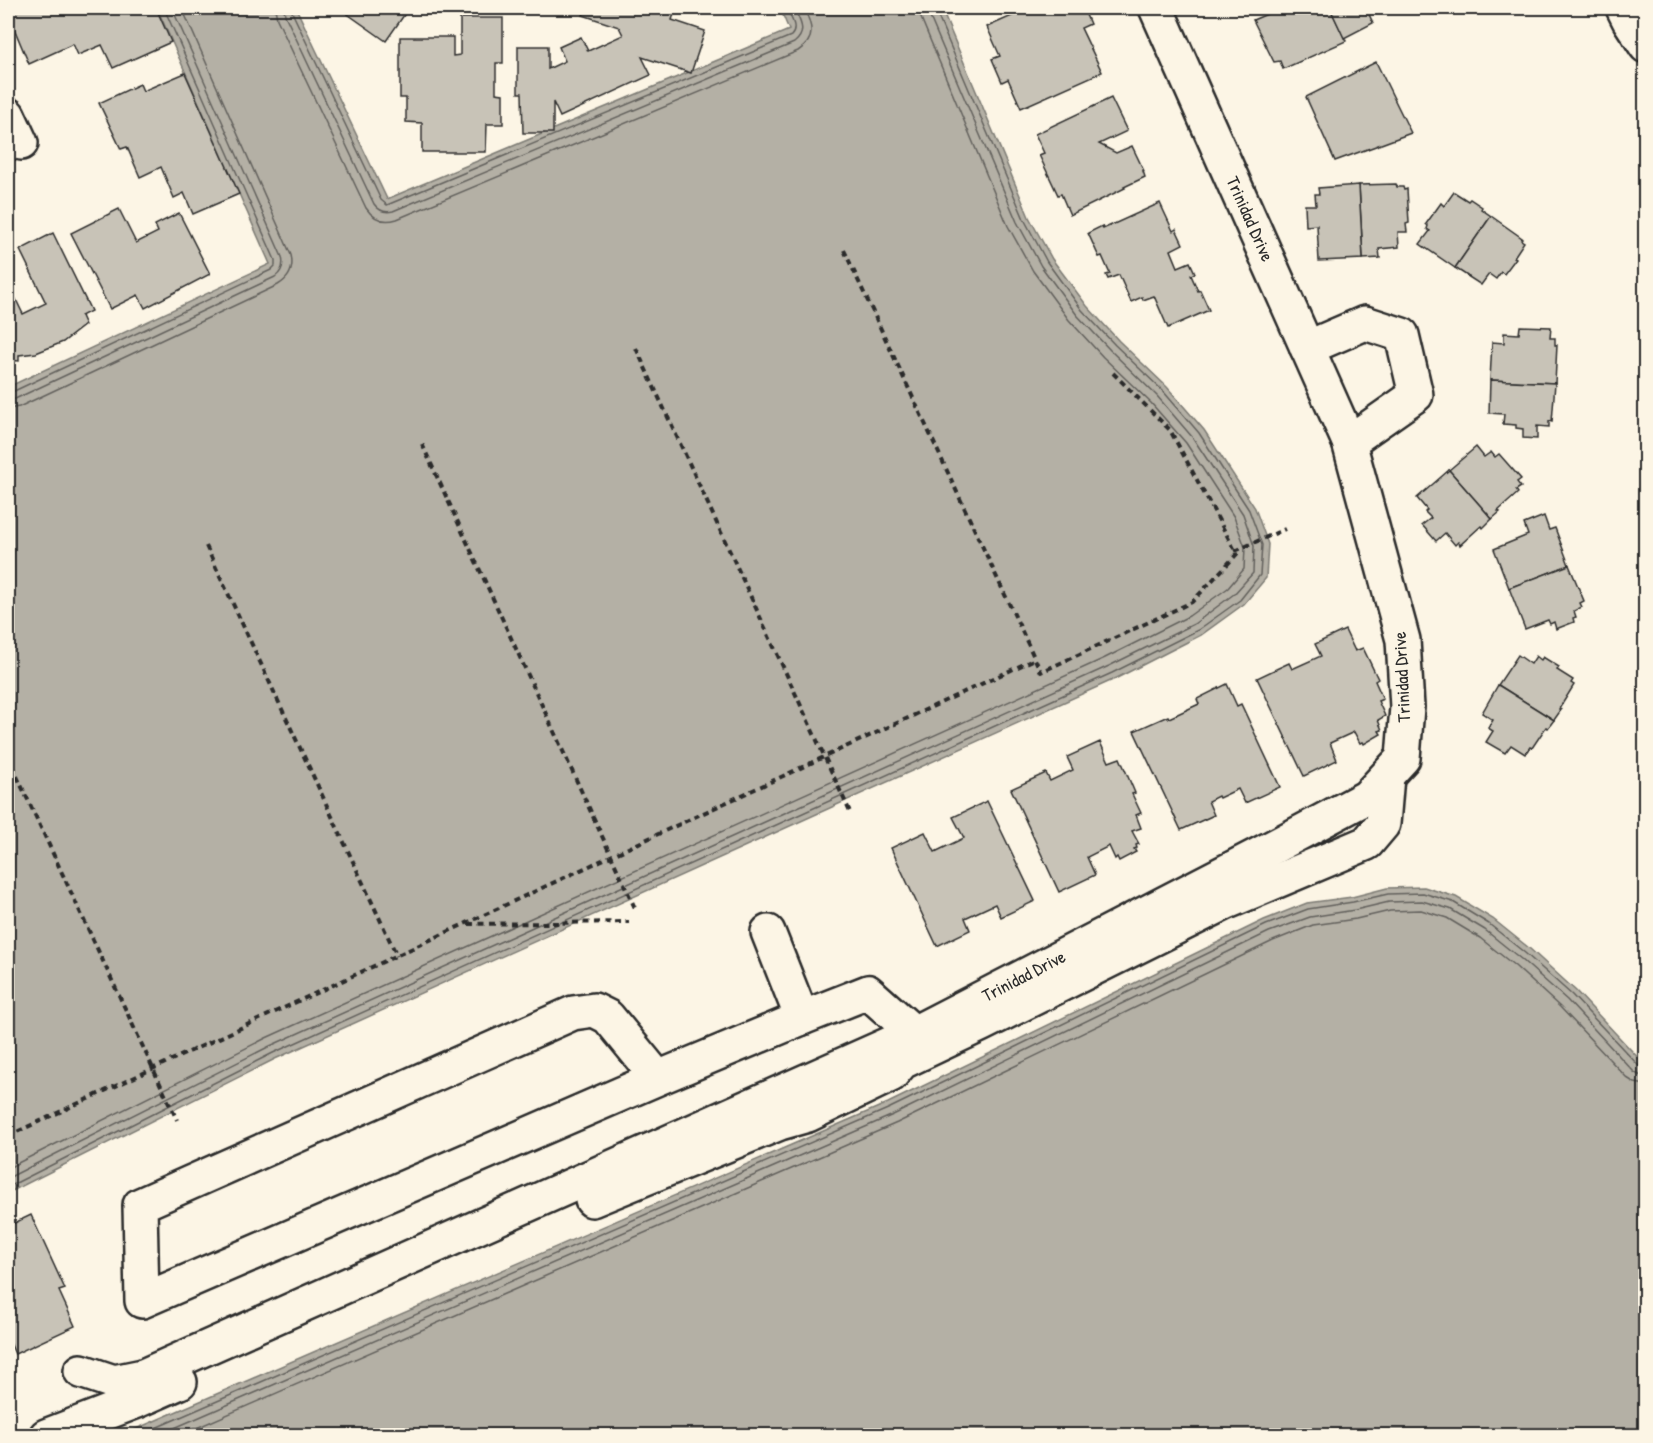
<svg xmlns="http://www.w3.org/2000/svg" width="1653" height="1443" viewBox="0 0 1653 1443" font-family="'Patrick Hand',sans-serif">
<rect width="100%" height="100%" fill="#fcf5e5"/>
<filter id="ink" filterUnits="userSpaceOnUse"><feTurbulence type="fractalNoise" baseFrequency=".0167" numOctaves="2"/><feDisplacementMap in="SourceGraphic" scale="12" xChannelSelector="R" yChannelSelector="G"/><feConvolveMatrix kernelMatrix="1 2 1 2 8 2 1 2 1" color-interpolation-filters="sRGB"/></filter>
<g filter="url(#ink)">
<g fill="#b4b0a5" stroke="#7d7b74" stroke-width="1.5">
<polygon points="157,8 296,8 387,199 789,30 780,8 941,8 1029,217 1052,259 1087,306 1119,341 1167,387 1204,430 1255,508 1268,544 1266,578 1244,604 1201,635 1115,679 275,1059 8,1193 8,387 270,264"/>
<polygon points="1424,887 1456,897 1493,919 1529,948 1576,991 1645,1065 1645,1435 122,1435 888,1103 1264,920 1307,903 1352,897 1387,888"/>
</g>
<g fill="none" stroke-linecap="round" stroke-linejoin="round">
<g stroke="#62605c" stroke-width="1.5">
<path d="M275 8 277 19 366 208C374 220 384 223 397 219L798 51C817 39 812 25 804 8"/>
<path d="M284 8 285 15 374 204C379 211 385 213 393 211L794 43C808 32 800 21 794 8"/>
<path d="M291 8 292 12 381 200 387 205 791 36C799 28 790 16 786 8"/>
<polyline points="8,392 12,392 271,270 275,266 275,260 164,8"/>
<path d="M8 400 15 399 275 277C282 272 284 265 282 257L172 8"/>
<path d="M8 409 19 407 278 285C290 278 294 268 291 255L182 8"/>
<polyline points="8,1168 266,1038 1105,658 1189,616 1228,588 1244,569 1245,547 1234,517 1186,443 1151,403 1103,357 1069,320 1033,271 1008,226 921,18 919,8"/>
<polyline points="8,1178 270,1046 1109,666 1194,624 1234,594 1253,573 1254,546 1243,514 1193,438 1157,396 1110,350 1077,315 1041,266 1017,222 929,15 928,8"/>
<polyline points="8,1187 273,1053 1112,673 1198,630 1240,600 1260,575 1262,545 1249,510 1199,433 1163,391 1115,345 1082,310 1047,262 1024,219 936,12 936,8"/>
<polyline points="137,1436 890,1108 1266,925 1308,909 1353,902 1388,894 1423,893 1453,902 1489,924 1525,953 1572,995 1639,1066 1646,1068"/>
<polyline points="156,1436 893,1115 1269,932 1310,917 1355,910 1389,902 1422,901 1450,909 1485,930 1521,959 1567,1000 1634,1072 1639,1075 1646,1076"/>
<polyline points="178,1436 897,1123 1273,941 1313,925 1356,919 1390,911 1421,910 1447,918 1480,938 1515,966 1560,1007 1627,1078 1635,1083 1646,1085"/>
</g>
</g>
<g fill="#c8c3b7" stroke="#2b2b2b" stroke-width="1.5">
<polygon points="14,8 156,8 171,42 113,68 102,45 78,55 73,44 29,64 8,14 8,10"/>
<polygon points="343,8 409,8 386,41 342,10"/>
<polygon points="581,8 676,8 672,20 705,31 691,73 642,57 651,75 560,117 553,102 553,133 523,133 522,93 518,93 518,46 548,46 548,69 565,61 559,47 581,37 588,51 623,35 619,27 583,15 584,13 580,11"/>
<polygon points="1030,8 1083,8 1090,24 1081,28 1102,72 1021,108 1008,79 1002,82 992,59 1000,56 987,27"/>
<polygon points="1281,8 1330,8 1346,41 1283,69 1280,61 1274,62 1253,20"/>
<polygon points="1330,8 1366,8 1373,23 1344,38"/>
<polygon points="460,18 503,18 503,63 496,63 496,93 503,94 503,124 487,124 486,152 422,152 422,123 406,122 406,98 400,98 400,37 453,37 453,56 460,55"/>
<polygon points="1376,62 1411,133 1335,161 1306,97"/>
<polygon points="185,73 239,194 193,214 184,193 174,198 161,167 140,177 127,147 121,149 99,103 140,84 143,91"/>
<polygon points="1111,98 1127,131 1099,144 1116,153 1132,146 1144,171 1143,171 1145,177 1124,187 1125,188 1070,215 1061,194 1058,195 1039,155 1044,153 1035,134"/>
<polygon points="1396,184 1397,187 1403,187 1404,190 1407,189 1409,223 1406,224 1407,232 1398,232 1399,247 1379,249 1380,258 1363,259 1359,185"/>
<polygon points="1359,185 1363,259 1319,261 1317,225 1306,226 1305,205 1316,205 1315,194 1319,194 1318,188"/>
<polygon points="1454,192 1468,201 1470,199 1482,207 1481,209 1491,216 1455,268 1420,244 1430,231 1427,229 1428,226 1426,224 1441,203 1444,206"/>
<polygon points="1160,203 1173,231 1176,229 1183,244 1171,250 1178,267 1190,262 1195,273 1191,275 1198,291 1200,290 1209,310 1168,328 1154,296 1143,300 1142,297 1131,302 1119,275 1108,279 1106,275 1110,274 1102,256 1099,257 1088,233 1102,226 1103,229"/>
<polygon points="119,209 136,243 158,232 155,225 179,213 210,274 145,308 138,295 110,309 71,233"/>
<polygon points="1491,216 1522,238 1521,240 1524,242 1514,257 1516,258 1504,274 1501,272 1496,279 1489,274 1481,285 1455,268"/>
<polygon points="53,233 91,311 81,316 85,325 63,342 36,353 19,355 19,361 8,360 8,283 23,314 46,303 20,250"/>
<polygon points="1520,326 1551,327 1550,338 1555,338 1555,345 1557,345 1555,383 1490,380 1492,342 1504,343 1504,333 1519,334"/>
<polygon points="1490,380 1555,383 1552,422 1549,421 1549,427 1537,426 1537,439 1523,438 1523,429 1516,428 1516,425 1503,424 1504,414 1489,413"/>
<polygon points="1476,447 1484,457 1491,452 1495,457 1499,454 1521,479 1517,482 1521,487 1516,490 1518,493 1498,511 1500,512 1492,519 1449,470"/>
<polygon points="1449,470 1492,519 1483,528 1481,526 1460,545 1458,542 1455,545 1445,533 1436,541 1422,525 1431,518 1425,512 1427,510 1417,498"/>
<polygon points="1544,516 1549,530 1555,528 1569,565 1509,588 1494,549 1528,535 1524,524"/>
<polygon points="1569,565 1584,601 1580,603 1582,607 1574,611 1576,617 1573,618 1574,622 1556,629 1554,622 1550,624 1548,620 1525,629 1509,588"/>
<polygon points="1345,630 1355,651 1363,648 1378,679 1375,681 1383,699 1378,701 1385,716 1378,720 1382,730 1379,731 1381,734 1364,744 1363,742 1360,743 1354,732 1330,743 1337,760 1304,776 1257,678 1289,663 1292,669 1321,656 1315,644"/>
<polygon points="1518,655 1531,664 1536,656 1541,660 1543,657 1559,667 1557,670 1573,680 1571,683 1574,685 1559,709 1561,710 1554,720 1498,685"/>
<polygon points="1227,684 1237,706 1241,704 1280,787 1245,803 1238,789 1219,798 1218,796 1208,801 1214,815 1181,830 1134,731 1168,716 1169,718 1199,704 1197,699"/>
<polygon points="1498,685 1554,720 1548,728 1546,727 1532,748 1530,747 1525,754 1511,745 1505,753 1486,742 1493,731 1488,728 1493,720 1482,713"/>
<polygon points="1100,742 1109,762 1120,758 1135,793 1132,794 1141,813 1136,815 1141,828 1132,831 1139,844 1136,845 1137,848 1134,849 1136,852 1119,861 1117,857 1115,859 1109,846 1087,857 1095,875 1059,892 1011,789 1046,773 1050,781 1073,770 1067,757"/>
<polygon points="987,801 1035,901 1001,917 995,904 965,918 970,930 937,946 891,848 925,832 935,852 964,838 953,817"/>
<polygon points="31,1215 65,1289 59,1291 75,1326 15,1354 8,1338 8,1226"/>
</g>
<g fill="none" stroke-linecap="round" stroke-linejoin="round">
<defs>
<g id="minor">
<polyline points="1623,8 1629,20 1646,46"/>
<polyline points="8,115 21,143"/>
<polyline points="1307,348 1365,323 1402,335 1416,395 1349,442"/>
<polyline points="768,932 802,1018"/>
<polyline points="658,1078 608,1017 594,1010 573,1013 140,1205 142,1301 658,1078 802,1018 868,992 914,1033"/>
<polyline points="592,1200 780,1123 808,1115 891,1075 902,1062 982,1024 1227,902 1367,843 1383,824 1387,776"/>
<path id="s1" d="M81 1371 114 1382 143 1376 914 1033 1262 853 1367 797 1403 758 1407 707 1403 640 1349 442 1156 8"/>
<polyline points="46,1436 137,1401 180,1382"/>
</g>
</defs>
<use href="#minor" stroke="#2b2b2b" stroke-width="38"/>
<g stroke="#2b2b2b" stroke-width="4" stroke-dasharray="6 4.5" stroke-linecap="butt">
<polyline points="844,250 1041,672 1192,602 1237,554 1170,430 1113,373"/>
<polyline points="636,348 850,812"/>
<polyline points="422,444 635,908"/>
<polyline points="206,546 397,956"/>
<polyline points="1235,551 1285,529"/>
<polyline points="8,757 177,1120"/>
<polyline points="468,924 629,922"/>
<polyline points="8,1136 1035,659"/>
</g>
<use href="#minor" stroke="#fcf5e5" stroke-width="33"/>
</g>
</g>
<g text-anchor="middle" stroke-width="4.5" stroke-linejoin="round" paint-order="stroke">
<g font-size="18" fill="#2b2b2b" stroke="#fcf5e5">
<text transform="translate(1250 219) rotate(66)" y="6">Trinidad Drive</text>
<text transform="translate(1402 677) rotate(-93)" y="6">Trinidad Drive</text>
<text dy="6" stroke="none"><textPath href="#s1" startOffset="1032">Trinidad Drive</textPath></text>
</g>
</g>
<rect width="1653" height="1443" fill="none" stroke="#fcf5e5" stroke-width="30"/>
<rect x="15" y="15" width="1623" height="1413" fill="none" stroke="#2b2b2b" stroke-width="2" filter="url(#ink)"/>
</svg>
